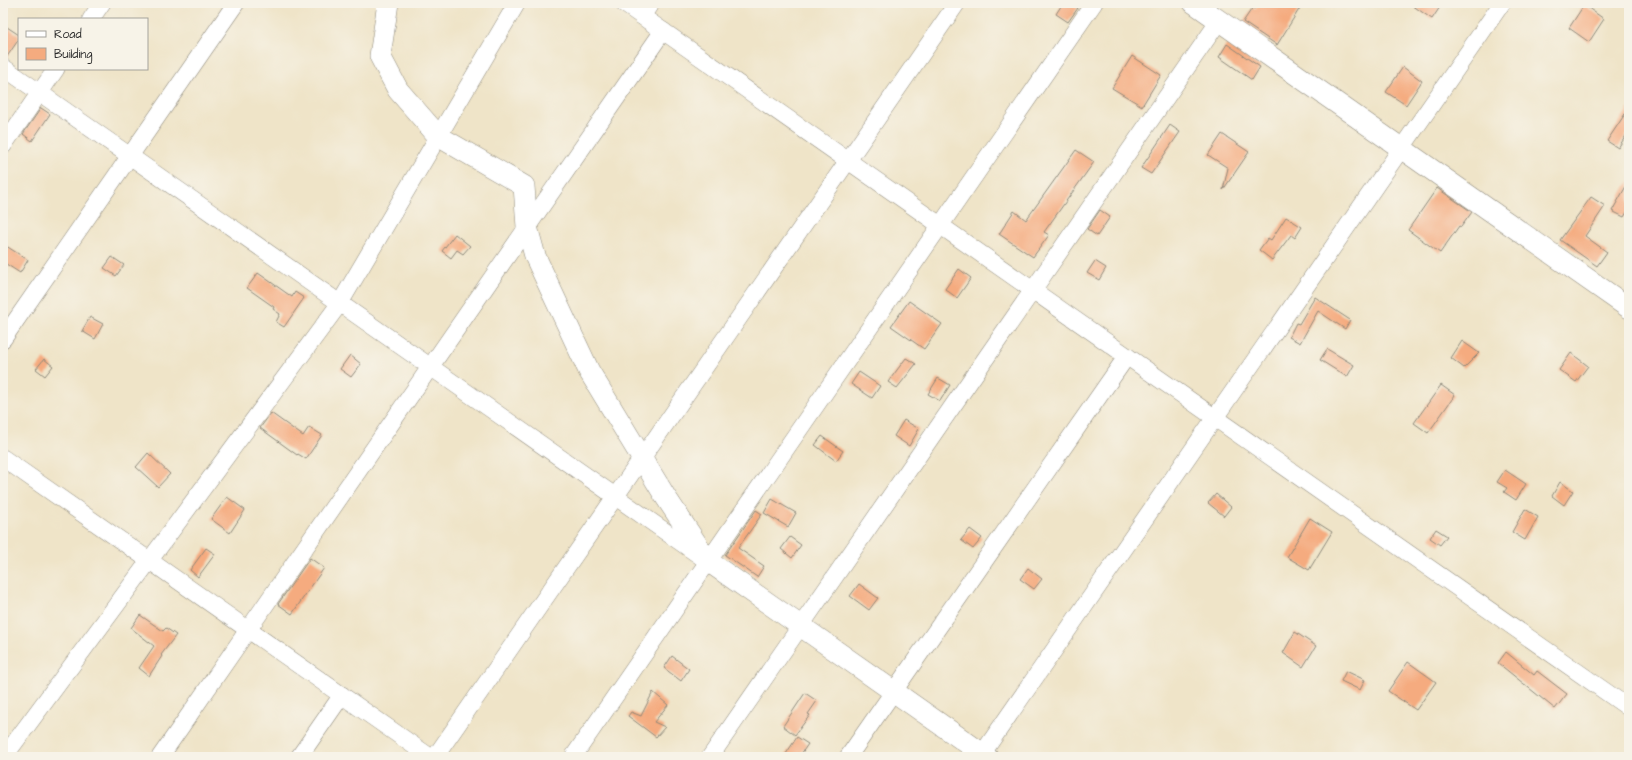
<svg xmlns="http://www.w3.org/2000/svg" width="1632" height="760" viewBox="0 0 1632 760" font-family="'Architects Daughter',sans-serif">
<rect width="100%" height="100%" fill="#f7f3e8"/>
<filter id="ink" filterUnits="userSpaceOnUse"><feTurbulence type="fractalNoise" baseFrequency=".025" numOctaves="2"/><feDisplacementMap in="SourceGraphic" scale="8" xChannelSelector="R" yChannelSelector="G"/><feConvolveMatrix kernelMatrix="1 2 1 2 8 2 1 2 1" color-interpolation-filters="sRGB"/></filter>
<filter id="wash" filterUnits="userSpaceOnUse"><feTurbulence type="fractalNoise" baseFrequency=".012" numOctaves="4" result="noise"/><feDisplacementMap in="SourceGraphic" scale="16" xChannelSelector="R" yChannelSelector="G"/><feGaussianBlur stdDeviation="0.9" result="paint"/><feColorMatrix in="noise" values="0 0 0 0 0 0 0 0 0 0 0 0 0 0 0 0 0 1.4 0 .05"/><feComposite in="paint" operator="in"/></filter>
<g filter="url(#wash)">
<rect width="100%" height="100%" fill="#efe4c8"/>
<g id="blocks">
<g fill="#f5ab7f">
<polygon points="1063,3 1071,3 1078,8 1068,22 1056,14"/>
<polygon points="1259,3 1303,3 1277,45 1243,22 1253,7 1255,9"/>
<polygon points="1409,3 1434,3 1440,7 1432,19"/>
<polygon points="1584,5 1604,19 1589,42 1569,28"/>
<polygon points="7,27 19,35 19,39 6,58 3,57 3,33"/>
<polygon points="1227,44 1260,67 1252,80 1219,57"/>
<polygon points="1132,56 1161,75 1142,106 1112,88"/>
<polygon points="1403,67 1422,81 1406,105 1386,92"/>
<polygon points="41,108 50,114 32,141 23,134"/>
<polygon points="1629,108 1629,131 1618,148 1607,141"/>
<polygon points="1170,125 1180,132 1151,174 1141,168"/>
<polygon points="1222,134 1249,152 1223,190 1228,168 1208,155"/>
<polygon points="1076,150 1094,162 1044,232 1049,235 1033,257 999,234 1014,211 1026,220"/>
<polygon points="1629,181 1629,209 1624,217 1612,211"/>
<polygon points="1437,188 1472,212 1461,227 1459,226 1440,253 1408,230"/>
<polygon points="1591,197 1605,206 1585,236 1607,252 1597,266 1560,240"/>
<polygon points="1100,210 1110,217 1097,236 1087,229"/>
<polygon points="1286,217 1302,227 1295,238 1291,235 1272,260 1259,250 1268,238 1271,240"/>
<polygon points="455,234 470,246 463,254 457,250 451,258 442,251"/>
<polygon points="3,244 28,260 20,273 3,262"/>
<polygon points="112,257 124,265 116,276 104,268"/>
<polygon points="1095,261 1106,268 1099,280 1087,273"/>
<polygon points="959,269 971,278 957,298 945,289"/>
<polygon points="258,273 292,297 295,292 304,298 284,327 276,322 280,314 273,309 274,307 247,288"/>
<polygon points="1315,297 1350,320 1345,329 1318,311 1300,343 1289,337 1296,323 1299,324"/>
<polygon points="909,301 942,324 924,349 891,326"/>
<polygon points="90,317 103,324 95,339 82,331"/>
<polygon points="1462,341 1479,353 1464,368 1451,358"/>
<polygon points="1327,349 1354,365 1347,377 1320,360"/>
<polygon points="1571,353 1588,366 1576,382 1559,370"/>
<polygon points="350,355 361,364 351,377 340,369"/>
<polygon points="906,358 916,364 897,388 888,382"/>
<polygon points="44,359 53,366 45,376 36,369"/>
<polygon points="859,372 880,386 872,398 851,384"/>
<polygon points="938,378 950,385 940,401 928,394"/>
<polygon points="1441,385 1455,395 1428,433 1414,423"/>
<polygon points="271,413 303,436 309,427 322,435 306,459 298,454 297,455 260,428"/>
<polygon points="904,420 919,429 909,446 894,436"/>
<polygon points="822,436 843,451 836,461 815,445"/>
<polygon points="148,453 170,474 158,487 136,467"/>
<polygon points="1505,470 1526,484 1516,500 1504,492 1507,488 1497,482"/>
<polygon points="1560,482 1573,491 1564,505 1552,496"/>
<polygon points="1216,494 1231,507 1224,516 1208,503"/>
<polygon points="227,497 245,510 230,533 211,519"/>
<polygon points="772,499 796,513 788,527 764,513"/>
<polygon points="1525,509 1538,517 1525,540 1512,532"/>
<polygon points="756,510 762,514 738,548 764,566 757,577 725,555"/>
<polygon points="1310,518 1332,532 1309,570 1287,557"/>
<polygon points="970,529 982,538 973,549 961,540"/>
<polygon points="1436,529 1447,536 1440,545 1430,538"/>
<polygon points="790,537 801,545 792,558 781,549"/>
<polygon points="206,548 215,554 198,577 190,570"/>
<polygon points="310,558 324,568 292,614 278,604"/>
<polygon points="1028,568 1042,579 1034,589 1020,579"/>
<polygon points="859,584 878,598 869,610 850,596"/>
<polygon points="140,615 163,631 166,628 176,635 161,655 162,656 149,676 139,668 154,646 131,628"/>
<polygon points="1295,632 1316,646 1303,667 1283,653"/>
<polygon points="1506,652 1534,675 1537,671 1567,694 1555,709 1498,663"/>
<polygon points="672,656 689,669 681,681 664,668"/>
<polygon points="1408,662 1436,682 1416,710 1388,691"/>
<polygon points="1346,671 1365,680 1360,690 1341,681"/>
<polygon points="653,692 668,705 654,722 665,727 656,737 628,716 631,712 641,716"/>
<polygon points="805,693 817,701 808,714 810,715 795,735 783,726"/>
<polygon points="797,737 808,744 799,757 784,757"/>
</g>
</g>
</g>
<g filter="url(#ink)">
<use href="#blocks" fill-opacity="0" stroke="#8d887a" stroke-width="1"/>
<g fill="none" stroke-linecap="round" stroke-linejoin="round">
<defs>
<g id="minor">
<polyline points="623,3 1629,708"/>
<polyline points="642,16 651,3"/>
<polyline points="91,19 102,3"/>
<polyline points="3,67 703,558"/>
<polyline points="3,146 56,69"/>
<polyline points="3,339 236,3"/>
<polyline points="3,458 430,757"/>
<polyline points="4,757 340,303 517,3"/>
<polyline points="160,757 663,31"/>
<polyline points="299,757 342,695"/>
<polyline points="435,757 957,3"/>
<polyline points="573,757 1094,3"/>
<polyline points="710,757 1219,21"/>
<polyline points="848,757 1127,356"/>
<polyline points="980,757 1502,3"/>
</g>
<g id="tertiary">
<polyline points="388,3 380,56 398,90 438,136 524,186 527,227 535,256 589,371 665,496 708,561 987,757"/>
<polyline points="1194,3 1629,308"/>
</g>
</defs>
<use href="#minor" stroke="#8d887a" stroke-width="18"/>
<use href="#tertiary" stroke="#8d887a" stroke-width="22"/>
<use href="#minor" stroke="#fff" stroke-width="17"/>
<use href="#tertiary" stroke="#fff" stroke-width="21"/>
</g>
</g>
<rect width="1632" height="760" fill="none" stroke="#f7f3e8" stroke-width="16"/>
<rect x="18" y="18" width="130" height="52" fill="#f7f3e8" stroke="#a5a39c"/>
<rect x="26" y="31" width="20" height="6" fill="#ffffff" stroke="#a5a39c"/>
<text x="54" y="38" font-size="12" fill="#2b2b2b">Road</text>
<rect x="26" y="48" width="20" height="12" fill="#f5ab7f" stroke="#a5a39c"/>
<text x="54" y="58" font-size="12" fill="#2b2b2b">Building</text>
</svg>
